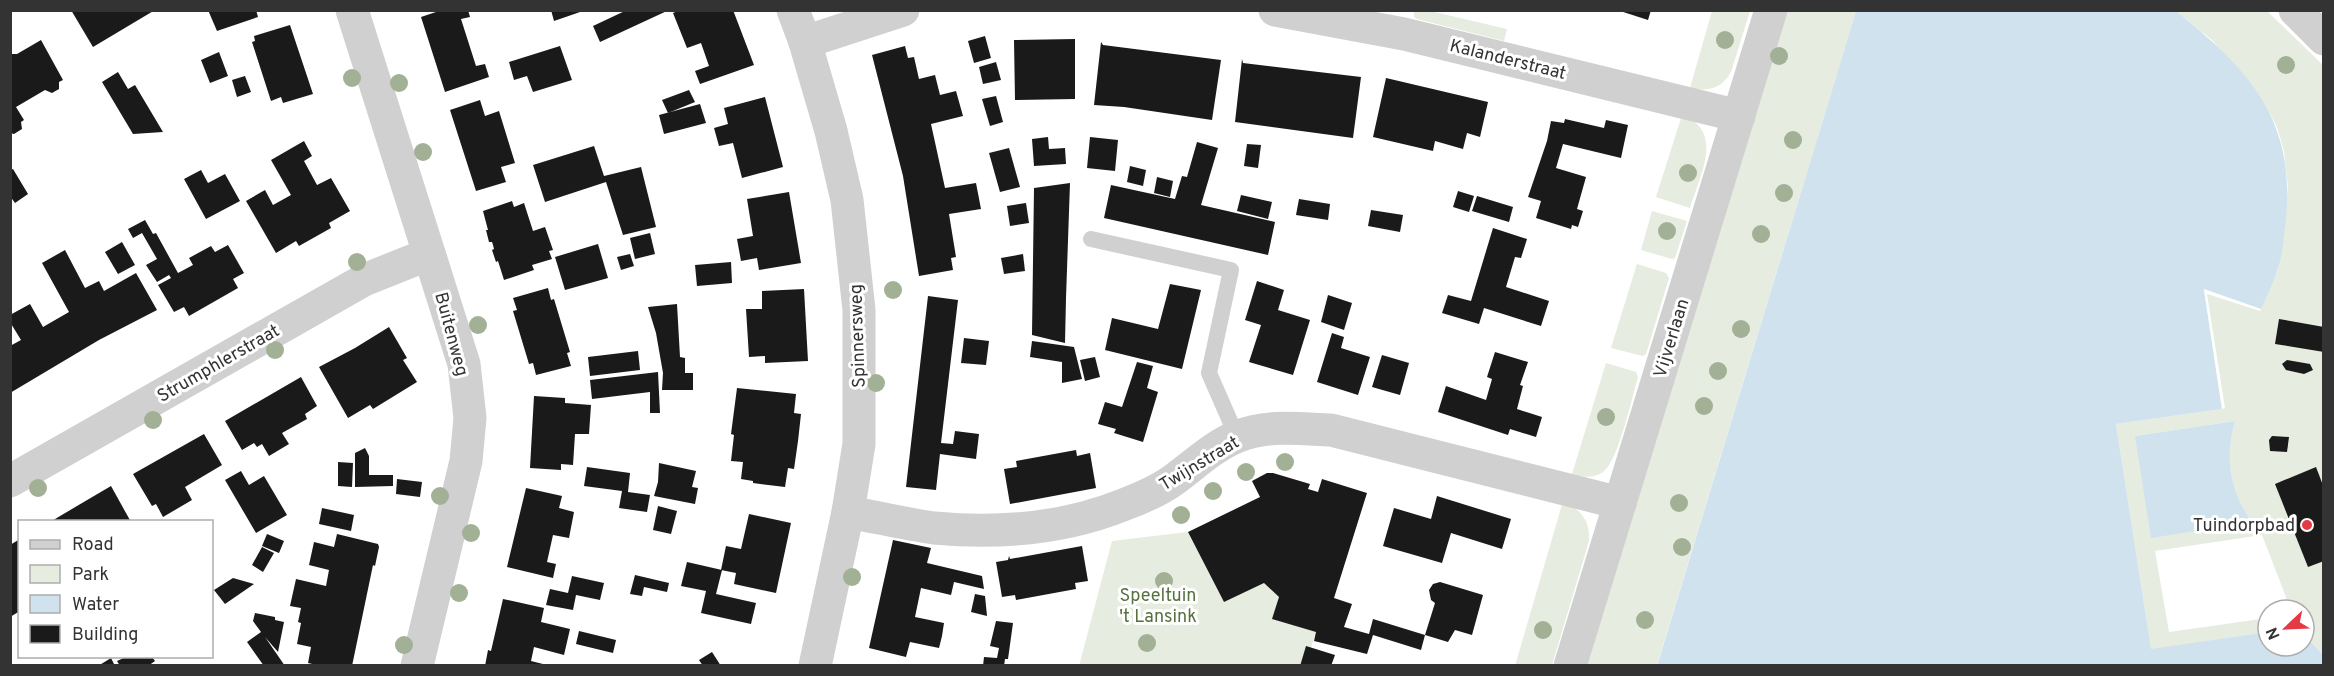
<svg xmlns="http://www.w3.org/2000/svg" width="2334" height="676" viewBox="0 0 2334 676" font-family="Overpass,sans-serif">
<rect width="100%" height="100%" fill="#fff"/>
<g fill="#e6ecdf" fill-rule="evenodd">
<polygon points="1414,11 1430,11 1507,29 1504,41 1417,19 1414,17"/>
<path d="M1712 11H1750L1731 72C1721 89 1708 92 1690 88Z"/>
<polygon points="1784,11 1856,11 1657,665 1587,666"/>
<path d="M2176 11H2267L2323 65V655L2304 634V610H2291L2262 535 2155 551 2169 632 2268 618V632L2151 650 2116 424 2222 409 2204 289 2261 308 2278 269 2284 229 2288 187 2284 151 2277 127 2265 105 2212 40ZM2235 421C2225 457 2229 491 2251 521L2135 436Z"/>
<path d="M1682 115C1725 131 1700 176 1690 208L1656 197Z"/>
<polygon points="1652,211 1687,221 1675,258 1672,259 1641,250"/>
<polygon points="1637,264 1666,273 1669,278 1646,354 1643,356 1611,348"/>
<path d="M1606 363 1636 372 1638 377C1632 397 1618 462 1603 472 1593 479 1582 477 1572 474Z"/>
<path d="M1563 501C1581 510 1590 520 1589 541L1552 665 1515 666Z"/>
<polygon points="1188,532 1224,602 1264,583 1279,597 1273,619 1316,632 1311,648 1306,647 1300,665 1079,666 1112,541"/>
</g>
<g fill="#cfe2ee">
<path d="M1856 11H2176C2247 68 2296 119 2286 217 2284 234 2283 254 2277 271 2273 283 2267 296 2261 309L2204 290 2222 409 2116 424 2151 649 2268 632V646H2304V634L2323 655V665L1657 666Z"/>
<path d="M2235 421C2225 457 2229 491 2252 522L2151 538 2135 436Z"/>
</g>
<polygon fill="#fff" points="2204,289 2261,309 2260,311 2207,294 2225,408 2222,409"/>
<g fill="#1a1a1a">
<polygon points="71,10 155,10 93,47"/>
<polygon points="208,10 256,10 258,17 217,31"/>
<polygon points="442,10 468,10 470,17 461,19 476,66 485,64 489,77 445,92 421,17"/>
<polygon points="551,10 582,10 583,11 554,21"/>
<polygon points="627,10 669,10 600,42 593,26"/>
<polygon points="680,10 733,10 754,65 700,84 695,71 709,66 701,43 687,48 673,13"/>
<polygon points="1617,10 1651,10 1648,20"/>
<polygon points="290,25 313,94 283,103 281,97 271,101 252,42 255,41 254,36"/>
<polygon points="985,36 991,58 974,63 968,41"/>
<polygon points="1075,39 1075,99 1015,100 1014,40"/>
<polygon points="41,40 63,80 59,82 59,89 52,93 45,90 16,107 24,120 21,122 22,129 14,134 10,133 10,54 17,54"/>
<polygon points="1101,42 1103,45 1221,60 1212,120 1124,107 1094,105"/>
<polygon points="560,46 572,80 533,92 527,76 514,80 509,62"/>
<polygon points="905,46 908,58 914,57 919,79 935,75 940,95 956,91 963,116 931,124 945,188 976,183 981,209 949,214 956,257 951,258 953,270 919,276 903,176 872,55"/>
<polygon points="219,52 228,76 210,83 201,60"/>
<polygon points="1242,59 1243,63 1361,77 1353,138 1235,122"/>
<polygon points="996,62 1001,80 983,84 979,67"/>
<polygon points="118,72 128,89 135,85 163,132 133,134 102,82"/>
<polygon points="245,76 251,92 237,97 232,80"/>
<polygon points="1386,78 1488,102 1480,137 1467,133 1463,149 1435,141 1433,151 1373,137"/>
<polygon points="689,90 695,102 668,113 662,100"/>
<polygon points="996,96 1003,122 990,126 982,99"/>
<polygon points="765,97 783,167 742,178 733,143 719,146 714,128 728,124 724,108"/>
<polygon points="480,100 485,116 499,111 515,163 501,167 506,182 476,191 450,110"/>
<polygon points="700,104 706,123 664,134 659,115"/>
<polygon points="1565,119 1604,128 1606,120 1628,125 1621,158 1563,144 1556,168 1586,177 1577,209 1583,211 1578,227 1572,225 1571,229 1536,218 1541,201 1528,197 1547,141 1551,121 1564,123"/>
<polygon points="1048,137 1049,149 1065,148 1066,164 1034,166 1032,139"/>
<polygon points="1090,137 1118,140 1115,171 1087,168"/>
<polygon points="304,141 312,156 304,161 317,185 331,178 350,211 329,223 331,228 299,246 296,241 276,253 246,201 265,190 273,205 291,195 271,160"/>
<polygon points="1197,142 1218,148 1201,205 1275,222 1268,255 1104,218 1111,185 1175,199 1182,176 1187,177"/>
<polygon points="1247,144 1261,145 1258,168 1244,166"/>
<polygon points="594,146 604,176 641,167 656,227 623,235 606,182 545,202 533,165"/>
<polygon points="1009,148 1020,187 1000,192 989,153"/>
<polygon points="1130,166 1146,170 1143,186 1127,182"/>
<polygon points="13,169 28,194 15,203 10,196 10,170"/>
<polygon points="201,170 208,183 225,174 240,201 206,219 184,179"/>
<polygon points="1157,177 1173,181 1170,197 1154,193"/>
<polygon points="1070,183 1066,298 1065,343 1032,335 1034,188"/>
<polygon points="1458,191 1474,196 1469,212 1453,207"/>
<polygon points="789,192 801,263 759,270 757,258 741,261 737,239 753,236 747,199"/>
<polygon points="1241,195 1272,202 1268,219 1237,211"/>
<polygon points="1477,196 1513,207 1509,222 1472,211"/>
<polygon points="1299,199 1330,204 1328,220 1296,215"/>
<polygon points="512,201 514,207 524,203 533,231 545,227 553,250 549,251 552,259 532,265 534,270 504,280 498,261 496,262 492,250 494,249 493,245 492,242 489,242 486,230 488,230 483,211"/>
<polygon points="1026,203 1029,223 1010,226 1007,206"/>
<polygon points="1371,210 1403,215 1400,232 1368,226"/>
<polygon points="145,220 153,234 156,233 178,273 193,265 189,258 211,246 215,252 228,245 244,273 233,279 238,288 189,316 184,307 174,312 158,285 171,278 169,275 157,282 146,265 157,259 142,233 133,238 128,229"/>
<polygon points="1493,228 1527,239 1521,258 1515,257 1506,287 1549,301 1541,326 1484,308 1479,324 1442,313 1448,295 1471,301"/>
<polygon points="650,233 655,254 635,259 630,238"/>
<polygon points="122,242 135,265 118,274 105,252"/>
<polygon points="598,244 608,278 565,290 555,257"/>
<polygon points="65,250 85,288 99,281 104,291 136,273 157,310 99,340 10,393 10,346 21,340 10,322 10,315 30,304 43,327 69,312 42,263"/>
<polygon points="630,254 634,266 621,270 617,257"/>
<polygon points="1023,254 1025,271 1004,274 1001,258"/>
<polygon points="731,262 732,283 697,286 695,265"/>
<polygon points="1257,281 1284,290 1278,310 1310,320 1293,375 1249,362 1261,325 1245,320"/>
<polygon points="1170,284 1201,290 1182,369 1105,350 1112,318 1158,329"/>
<polygon points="548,288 551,300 554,299 570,352 567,353 571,366 536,375 533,363 529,364 513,311 517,310 513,298"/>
<polygon points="804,289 808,361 765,363 765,356 749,357 746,309 762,309 762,291"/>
<polygon points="1328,295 1352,303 1344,330 1321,322"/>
<polygon points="928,296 958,300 941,443 953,444 955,431 979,434 976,459 940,454 936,490 906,487"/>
<polygon points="677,304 680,357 685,358 685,373 693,373 693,390 662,390 663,373 656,333 648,307"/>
<polygon points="2279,319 2324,327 2324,352 2275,344"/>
<polygon points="389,327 407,358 403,360 417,382 373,409 370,405 348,418 319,367 355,348"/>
<polygon points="1332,333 1344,337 1341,348 1370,357 1358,395 1317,382"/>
<polygon points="964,338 989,341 986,365 961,363"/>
<polygon points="1032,341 1074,347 1082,379 1062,383 1062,362 1030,357"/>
<polygon points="638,351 640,370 590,376 588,357"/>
<polygon points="1495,352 1528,362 1520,385 1523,386 1517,409 1542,417 1536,437 1510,429 1508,435 1438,412 1446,386 1486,400 1492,379 1487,377"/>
<polygon points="1382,355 1409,363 1400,395 1372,387"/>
<polygon points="1095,357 1100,377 1085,381 1080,360"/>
<polygon points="2287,360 2310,364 2313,370 2304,374 2286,370 2282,364"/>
<polygon points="1137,362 1153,366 1147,388 1158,392 1143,442 1114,433 1116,429 1098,424 1105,402 1122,407"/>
<polygon points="658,372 660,413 650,413 650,392 592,399 590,380"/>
<polygon points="301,377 317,406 305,414 307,419 282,433 289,444 269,456 262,444 257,447 254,443 242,450 225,421"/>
<polygon points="737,388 796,394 794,413 801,414 798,441 794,469 788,468 785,487 753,483 753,481 741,479 743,462 731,461 734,435 731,434"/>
<polygon points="534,396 565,398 565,403 591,405 589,434 575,434 573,465 561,464 561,470 530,468"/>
<polygon points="204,434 222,465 185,487 192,500 163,517 156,504 152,506 133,474"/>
<polygon points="2272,436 2289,437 2287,452 2270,451 2269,440"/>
<polygon points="365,448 369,456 369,475 393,475 393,486 355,487 355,453"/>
<polygon points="1076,450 1077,456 1090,453 1096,488 1010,504 1004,469 1017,467 1016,461"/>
<polygon points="338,462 353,463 352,487 338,486"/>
<polygon points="659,463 696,471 692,487 698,488 695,504 654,496 658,482"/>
<polygon points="587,467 630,473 628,492 650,495 647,512 619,508 622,491 584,486"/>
<polygon points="2316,467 2324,488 2324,561 2308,567 2275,484"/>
<polygon points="241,471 249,485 264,476 287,515 256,533 225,480"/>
<polygon points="1267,473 1273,473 1310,484 1308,489 1318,492 1322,479 1367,493 1334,598 1352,604 1344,627 1369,634 1373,619 1425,635 1421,650 1373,635 1367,654 1314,641 1316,632 1272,619 1279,597 1264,583 1224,602 1188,532 1260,497 1252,481"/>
<polygon points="397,479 422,482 420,497 396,494"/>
<polygon points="111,486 131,522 50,522 77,506"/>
<polygon points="526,488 562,496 559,508 574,512 569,538 553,535 547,562 556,564 553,578 507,567"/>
<polygon points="1437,496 1511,519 1502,549 1451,533 1442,563 1383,546 1394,508 1431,519"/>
<polygon points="658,506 677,511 671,534 653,530"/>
<polygon points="322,508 354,515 351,531 319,524"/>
<polygon points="749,514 791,523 776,593 734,584 736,573 721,570 726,546 741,549"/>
<polygon points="267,534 284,541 279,553 262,546"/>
<polygon points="337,534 378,544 379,547 375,566 373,565 352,666 321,666 308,663 311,647 297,644 301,623 298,622 301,608 290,606 296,579 326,586 329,570 309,565 314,542 334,547"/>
<polygon points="20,539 20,611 10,617 10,545"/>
<polygon points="893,540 931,548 927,563 982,576 984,589 954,582 951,595 921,588 915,617 944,623 942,636 939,648 910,642 906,657 869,648"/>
<polygon points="1082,546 1088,581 1075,583 1076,589 1016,600 1015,595 1002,597 996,562 1008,560 1009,556 1010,559"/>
<polygon points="262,547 274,553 263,572 252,565"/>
<polygon points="687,562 722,570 716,594 756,603 751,624 701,613 706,591 681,586"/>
<polygon points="635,575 669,583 667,592 644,587 642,596 630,594"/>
<polygon points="572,576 604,583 600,600 576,595 573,610 546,605 550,589 568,593"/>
<polygon points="233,578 254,584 225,604 214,590"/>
<polygon points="1440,582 1483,595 1472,635 1455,630 1448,642 1425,635 1435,603 1431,600 1429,590 1433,584"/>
<polygon points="975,594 985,596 987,616 971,612"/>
<polygon points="503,599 544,608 541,622 570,629 564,655 534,647 531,661 543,664 543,666 485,666 488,650 491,651"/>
<polygon points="255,613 275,617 275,620 284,622 278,652 265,637 285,666 264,666 247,642 261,632 253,621"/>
<polygon points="996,621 1013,623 1008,659 1005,659 1004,666 983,666 984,657 997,658 999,648 990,646"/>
<polygon points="579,631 616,640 613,653 576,644"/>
<polygon points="1306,646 1335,655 1331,666 1300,666"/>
<polygon points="712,652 721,666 703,666 699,660"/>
<polygon points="126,657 152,657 155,661 148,666 120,666 117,661"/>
<polygon points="111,658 115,666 98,666"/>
</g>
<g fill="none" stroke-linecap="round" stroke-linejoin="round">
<polyline stroke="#d0d0d0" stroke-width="16" points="1091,239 1231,270 1209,373 1237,437"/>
<g stroke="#d0d0d0" stroke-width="33">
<polyline points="352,10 464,364 470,418 466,461 417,666"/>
<polyline points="793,10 805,42 831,131 847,200 859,310 859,444 848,512 815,666"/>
<polyline points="1275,10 1404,34 1739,116"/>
<polyline points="2295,10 2324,39"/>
<polyline points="805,42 903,10"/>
<polyline points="10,481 364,280 429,254"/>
<path d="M848 512C876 517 905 524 934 528 998 534 1063 529 1123 505 1139 499 1158 491 1172 481 1193 466 1212 447 1236 437 1267 424 1299 429 1331 430L1620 503"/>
<polyline points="1570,666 1771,10"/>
</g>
</g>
<g fill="#a2b095">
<circle cx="1725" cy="40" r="9"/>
<circle cx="1779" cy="56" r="9"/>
<circle cx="2286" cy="65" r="9"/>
<circle cx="352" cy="78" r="9"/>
<circle cx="399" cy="83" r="9"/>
<circle cx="1793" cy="140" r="9"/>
<circle cx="423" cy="152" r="9"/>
<circle cx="1688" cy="173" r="9"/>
<circle cx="1784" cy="193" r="9"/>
<circle cx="1667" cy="231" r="9"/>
<circle cx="1761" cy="234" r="9"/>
<circle cx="357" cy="262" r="9"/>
<circle cx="893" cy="290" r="9"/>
<circle cx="478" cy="325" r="9"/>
<circle cx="1741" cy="329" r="9"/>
<circle cx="275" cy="350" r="9"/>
<circle cx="1718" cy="371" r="9"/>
<circle cx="876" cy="383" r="9"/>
<circle cx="1704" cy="406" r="9"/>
<circle cx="1606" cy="417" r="9"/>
<circle cx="153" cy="420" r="9"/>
<circle cx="1285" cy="462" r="9"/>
<circle cx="1246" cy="472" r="9"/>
<circle cx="38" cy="488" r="9"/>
<circle cx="1213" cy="491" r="9"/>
<circle cx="440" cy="496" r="9"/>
<circle cx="1679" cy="503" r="9"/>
<circle cx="1181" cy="515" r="9"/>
<circle cx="471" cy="533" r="9"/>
<circle cx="1682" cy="547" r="9"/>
<circle cx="852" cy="577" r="9"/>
<circle cx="1164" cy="581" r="9"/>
<circle cx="459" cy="593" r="9"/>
<circle cx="1645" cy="620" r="9"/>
<circle cx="1543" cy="630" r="9"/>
<circle cx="1147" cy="643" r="9"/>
<circle cx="404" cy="645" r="9"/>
</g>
<circle fill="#e63946" stroke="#fff" stroke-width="2" cx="2307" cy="525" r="6"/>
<g text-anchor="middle" stroke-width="6" stroke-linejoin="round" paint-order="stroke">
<g font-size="18" fill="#333" stroke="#fff">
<text transform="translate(1508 59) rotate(14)" y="6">Kalanderstraat</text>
<text transform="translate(452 334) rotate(75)" y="6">Buitenweg</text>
<text transform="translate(857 336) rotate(-92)" y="6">Spinnersweg</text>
<text transform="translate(1671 338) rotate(-73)" y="6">Vijverlaan</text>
<text transform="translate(218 363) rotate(-30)" y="6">Strumphlerstraat</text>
<text transform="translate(1199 463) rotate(-31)" y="6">Twijnstraat</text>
</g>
<g font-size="18" fill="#333" stroke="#fff" text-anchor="end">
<text x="2295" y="531">Tuindorpbad</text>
</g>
<g font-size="18" fill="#56703f" stroke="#fff">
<text x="1158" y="601">Speeltuin<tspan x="1158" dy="21">'t Lansink</tspan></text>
</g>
</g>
<rect width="2334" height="676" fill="none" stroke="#333333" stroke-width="24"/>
<rect x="18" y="520" width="195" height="138" fill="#ffffff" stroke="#adadad" stroke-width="1.5"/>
<rect x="30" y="540" width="30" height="9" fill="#d0d0d0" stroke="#adadad" stroke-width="1.5"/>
<text x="72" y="550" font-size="18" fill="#333333">Road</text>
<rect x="30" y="565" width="30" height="18" fill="#e6ecdf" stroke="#adadad" stroke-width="1.5"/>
<text x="72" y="580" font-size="18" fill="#333333">Park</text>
<rect x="30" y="595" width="30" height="18" fill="#cfe2ee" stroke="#adadad" stroke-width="1.5"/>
<text x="72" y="610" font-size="18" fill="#333333">Water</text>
<rect x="30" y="625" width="30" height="18" fill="#1a1a1a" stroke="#adadad" stroke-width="1.5"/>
<text x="72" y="640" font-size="18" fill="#333333">Building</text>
<g transform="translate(2286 628) rotate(247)"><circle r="28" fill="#ffffff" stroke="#adadad" stroke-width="1.5"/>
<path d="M0-4.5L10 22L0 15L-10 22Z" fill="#e63946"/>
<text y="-9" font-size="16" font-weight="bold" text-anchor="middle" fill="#333333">N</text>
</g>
</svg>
